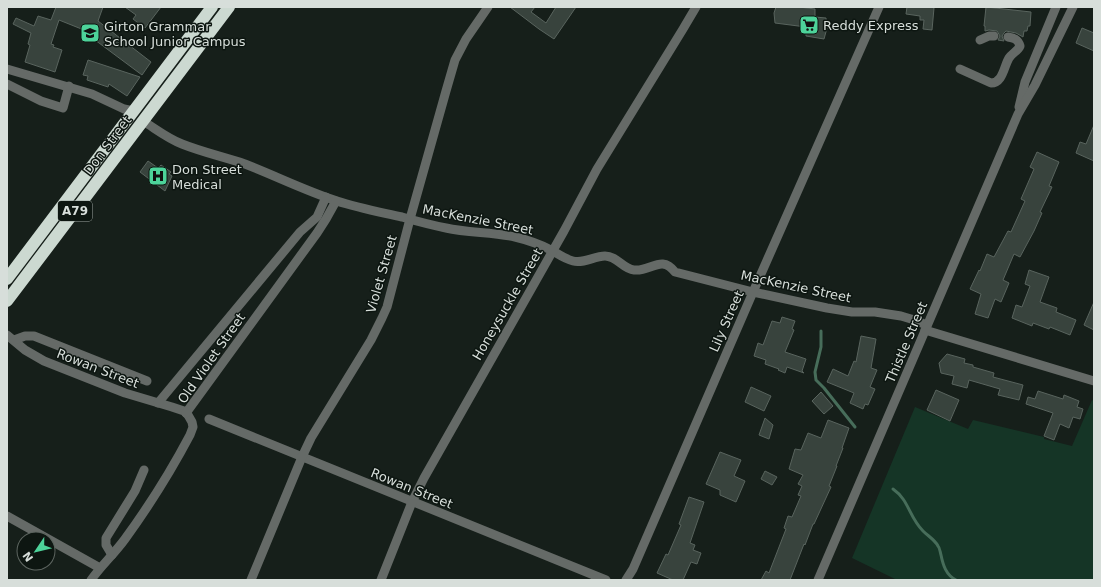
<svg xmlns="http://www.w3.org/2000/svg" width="1101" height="587" viewBox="0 0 1101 587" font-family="'DejaVu Sans',sans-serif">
<rect width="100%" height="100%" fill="#161f1a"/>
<polygon fill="#153526" points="1092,400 1094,401 1094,580 895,580 895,579 852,558 915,407 968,429 973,420 1044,437 1044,439 1072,446"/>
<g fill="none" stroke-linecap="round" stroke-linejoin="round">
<g stroke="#476d5a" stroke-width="3">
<polyline points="821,331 821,347 815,372 816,380 824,388 855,427"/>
<path d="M893 489C909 500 909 517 923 531 928 536 935 540 938 546 940 548 940 552 941 555 943 565 946 575 956 580"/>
</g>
</g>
<g fill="#38433d" stroke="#59645e">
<polygon points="56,7 103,7 98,21 151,62 142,75 95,40 95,39 84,30 59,20 51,44 54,45 53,47 62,50 55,72 25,62 30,45 28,44 31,33 13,24 16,18 34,26 38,16 51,20"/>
<polygon points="125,7 161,7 145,28 133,19 136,15"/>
<polygon points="510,7 535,7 531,12 546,23 556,7 576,7 554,39 539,29"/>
<polygon points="776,7 799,7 815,9 815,17 826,18 827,28 824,39 806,36 806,27 775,23 774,13"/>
<polygon points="907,7 931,7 934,8 932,30 923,29 924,20 920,20 920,16 906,14"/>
<polygon points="986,7 1031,12 1030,26 1028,26 1027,31 1024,31 1023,37 1016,33 1006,31 1004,33 1002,36 1004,41 998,40 1000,36 997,31 989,30 985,31 985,26 984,26"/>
<polygon points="1082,28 1094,33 1094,51 1076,43"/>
<polygon points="88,60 140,77 127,96 109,84 108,87 87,80 88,76 83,75"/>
<polygon points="1094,125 1094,161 1076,153 1080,142 1086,144"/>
<polygon points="1037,152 1059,162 1049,186 1052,187 1040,212 1042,213 1034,231 1020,257 1014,254 1003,280 1009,283 1001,302 995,299 988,318 975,314 981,294 970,289 979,270 980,271 987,254 994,257 1008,231 1011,232 1025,201 1021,199 1034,169 1030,167"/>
<polygon points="148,161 158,168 161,165 171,172 169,174 172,176 165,191 140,172"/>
<polygon points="1029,270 1049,277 1040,302 1057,308 1056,312 1076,320 1070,335 1050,327 1049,329 1033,323 1032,326 1012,318 1016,305 1022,307 1030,286 1025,284"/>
<polygon points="1094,302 1094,330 1084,325"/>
<polygon points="782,317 795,321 792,329 794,330 785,352 806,359 802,371 804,373 787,367 785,373 778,370 779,369 765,364 766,360 754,356 758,343 763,345 772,321 780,323"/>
<polygon points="861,336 876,339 871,368 877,370 870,387 875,389 868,405 865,404 863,409 850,403 854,393 827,382 833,369 848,376 854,361 856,362"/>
<polygon points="947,354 965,359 964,363 973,365 973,367 994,373 993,377 1023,385 1019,400 998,395 1000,389 969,380 967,388 952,384 954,376 941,373 939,363"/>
<polygon points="751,387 771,396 764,411 745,402"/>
<polygon points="936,390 959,400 950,421 927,410"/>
<polygon points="1038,391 1063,399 1064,395 1079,401 1077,407 1083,409 1080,419 1073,417 1069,428 1060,424 1054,440 1044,436 1053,413 1026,404 1028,397 1035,399"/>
<polygon points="821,392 833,406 824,414 812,401"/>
<polygon points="765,418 773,425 769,439 759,435"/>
<polygon points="828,420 849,428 842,448 843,448 836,466 837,466 829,486 831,487 814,524 813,524 805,545 804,544 790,580 761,580 766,571 769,573 786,529 784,528 788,516 792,517 801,496 798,495 802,486 798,484 803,475 789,469 795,449 801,450 808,433 821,438"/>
<polygon points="720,452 741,460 734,476 745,481 736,502 720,495 720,490 706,484"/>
<polygon points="765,471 777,477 772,485 761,479"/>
<polygon points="689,497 704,502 690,543 695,545 693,550 701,553 697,564 691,562 683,580 673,580 657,573 666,554 668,555 681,525 679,524"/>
</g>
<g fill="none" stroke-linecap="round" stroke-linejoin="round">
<g stroke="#656a67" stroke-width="9">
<polyline points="980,40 989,36 994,36"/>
<polyline points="7,69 92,94 124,109 134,111"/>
<path d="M960 69 991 83C1003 83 1004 66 1009 58 1012 53 1018 51 1020 46 1018 39 1014 38 1008 37"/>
<polyline points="7,84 41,101 63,108 69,86"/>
<polyline points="1019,107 1025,82 1056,7"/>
<path d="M143 121C156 129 167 138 182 144 202 152 224 157 245 164 276 176 306 191 337 201 358 208 380 212 402 217 416 221 431 225 446 228 468 233 492 232 515 237 528 240 539 244 551 250 558 254 565 259 573 261 584 264 594 256 605 256 617 256 623 269 634 270 651 272 661 254 675 272L753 292 827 308 852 312H875L901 316 911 319 927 325"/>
<polyline points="925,330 1094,381"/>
<path d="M7 335 25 350 44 361 125 393 172 407 184 411 188 415 192 422 193 427 190 435C171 471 149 506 125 539 114 554 101 566 91 580"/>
<polyline points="14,340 25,336 34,336 147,381"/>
<polyline points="158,403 300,232 317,217 326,197"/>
<polyline points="186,413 317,233 326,219 336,201"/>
<polyline points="209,419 606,580"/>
<polyline points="7,516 100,568"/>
<polyline points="112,555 106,545 106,538 135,491 144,470"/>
<polyline points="251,580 302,457 311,438 371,340 382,318 387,307 410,219 446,91 455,60 466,39 488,7"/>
<polyline points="381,580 412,502 424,478 564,231 597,169 683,29 696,7"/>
<polyline points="626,580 633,569 753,292 879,7"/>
<polyline points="818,580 1018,114 1035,85 1073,7"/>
</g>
<g stroke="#ccd9d1" stroke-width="12">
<polyline points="7,279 212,7"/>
<polyline points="7,301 229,7"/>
</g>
</g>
<defs>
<symbol id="supermarket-square" viewBox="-11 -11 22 22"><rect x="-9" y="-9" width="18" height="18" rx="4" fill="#4dd39a" stroke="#0d1611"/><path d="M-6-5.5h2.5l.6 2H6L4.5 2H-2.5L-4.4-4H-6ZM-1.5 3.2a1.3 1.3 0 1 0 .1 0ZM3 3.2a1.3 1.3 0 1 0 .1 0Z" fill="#111"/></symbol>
<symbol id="school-square" viewBox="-11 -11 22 22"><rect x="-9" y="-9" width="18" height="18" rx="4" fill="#4dd39a" stroke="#0d1611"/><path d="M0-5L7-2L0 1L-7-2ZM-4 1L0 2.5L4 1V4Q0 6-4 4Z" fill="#111"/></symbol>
<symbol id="hospital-square" viewBox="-11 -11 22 22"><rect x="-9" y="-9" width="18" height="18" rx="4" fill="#4dd39a" stroke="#0d1611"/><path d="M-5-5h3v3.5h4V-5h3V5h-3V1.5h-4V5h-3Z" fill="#111"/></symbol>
</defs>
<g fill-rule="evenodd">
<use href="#supermarket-square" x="798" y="14" width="22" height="22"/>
<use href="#school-square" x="79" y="22" width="22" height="22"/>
<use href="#hospital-square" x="147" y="165" width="22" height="22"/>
</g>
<g text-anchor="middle" stroke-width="3" stroke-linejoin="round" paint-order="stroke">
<rect fill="#0d1611" stroke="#9aa29e" stroke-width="1" x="58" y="201" width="34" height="20" rx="3"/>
<g font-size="12" font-weight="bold" fill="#d7deda">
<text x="75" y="215">A79</text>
</g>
<g font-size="13" fill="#d7deda" stroke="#0d1611" text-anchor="start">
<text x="823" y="30">Reddy Express</text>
<text x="104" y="31">Girton Grammar<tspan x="104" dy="15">School Junior Campus</tspan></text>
<text x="172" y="174">Don Street<tspan x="172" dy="15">Medical</tspan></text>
</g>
<g font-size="13" fill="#d7deda" stroke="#0d1611">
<text transform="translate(107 145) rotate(-53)" y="5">Don Street</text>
<text transform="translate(478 219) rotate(11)" y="5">MacKenzie Street</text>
<text transform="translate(381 274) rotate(-74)" y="5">Violet Street</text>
<text transform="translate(796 286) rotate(12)" y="5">MacKenzie Street</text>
<text transform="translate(507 304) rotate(-60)" y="5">Honeysuckle Street</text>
<text transform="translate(726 321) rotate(-66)" y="5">Lily Street</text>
<text transform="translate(906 342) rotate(-67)" y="5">Thistle Street</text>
<text transform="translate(211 358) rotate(-55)" y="5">Old Violet Street</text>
<text transform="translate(98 368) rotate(21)" y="5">Rowan Street</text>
<text transform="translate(412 488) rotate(22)" y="5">Rowan Street</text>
</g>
</g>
<rect width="1101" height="587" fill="none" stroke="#d7deda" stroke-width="16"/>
<g transform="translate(36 551) rotate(235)"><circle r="19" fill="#0d1611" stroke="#5e6661"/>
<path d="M0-3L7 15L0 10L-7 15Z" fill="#4dd39a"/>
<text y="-6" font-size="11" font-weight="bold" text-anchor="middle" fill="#d7deda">N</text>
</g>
</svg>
